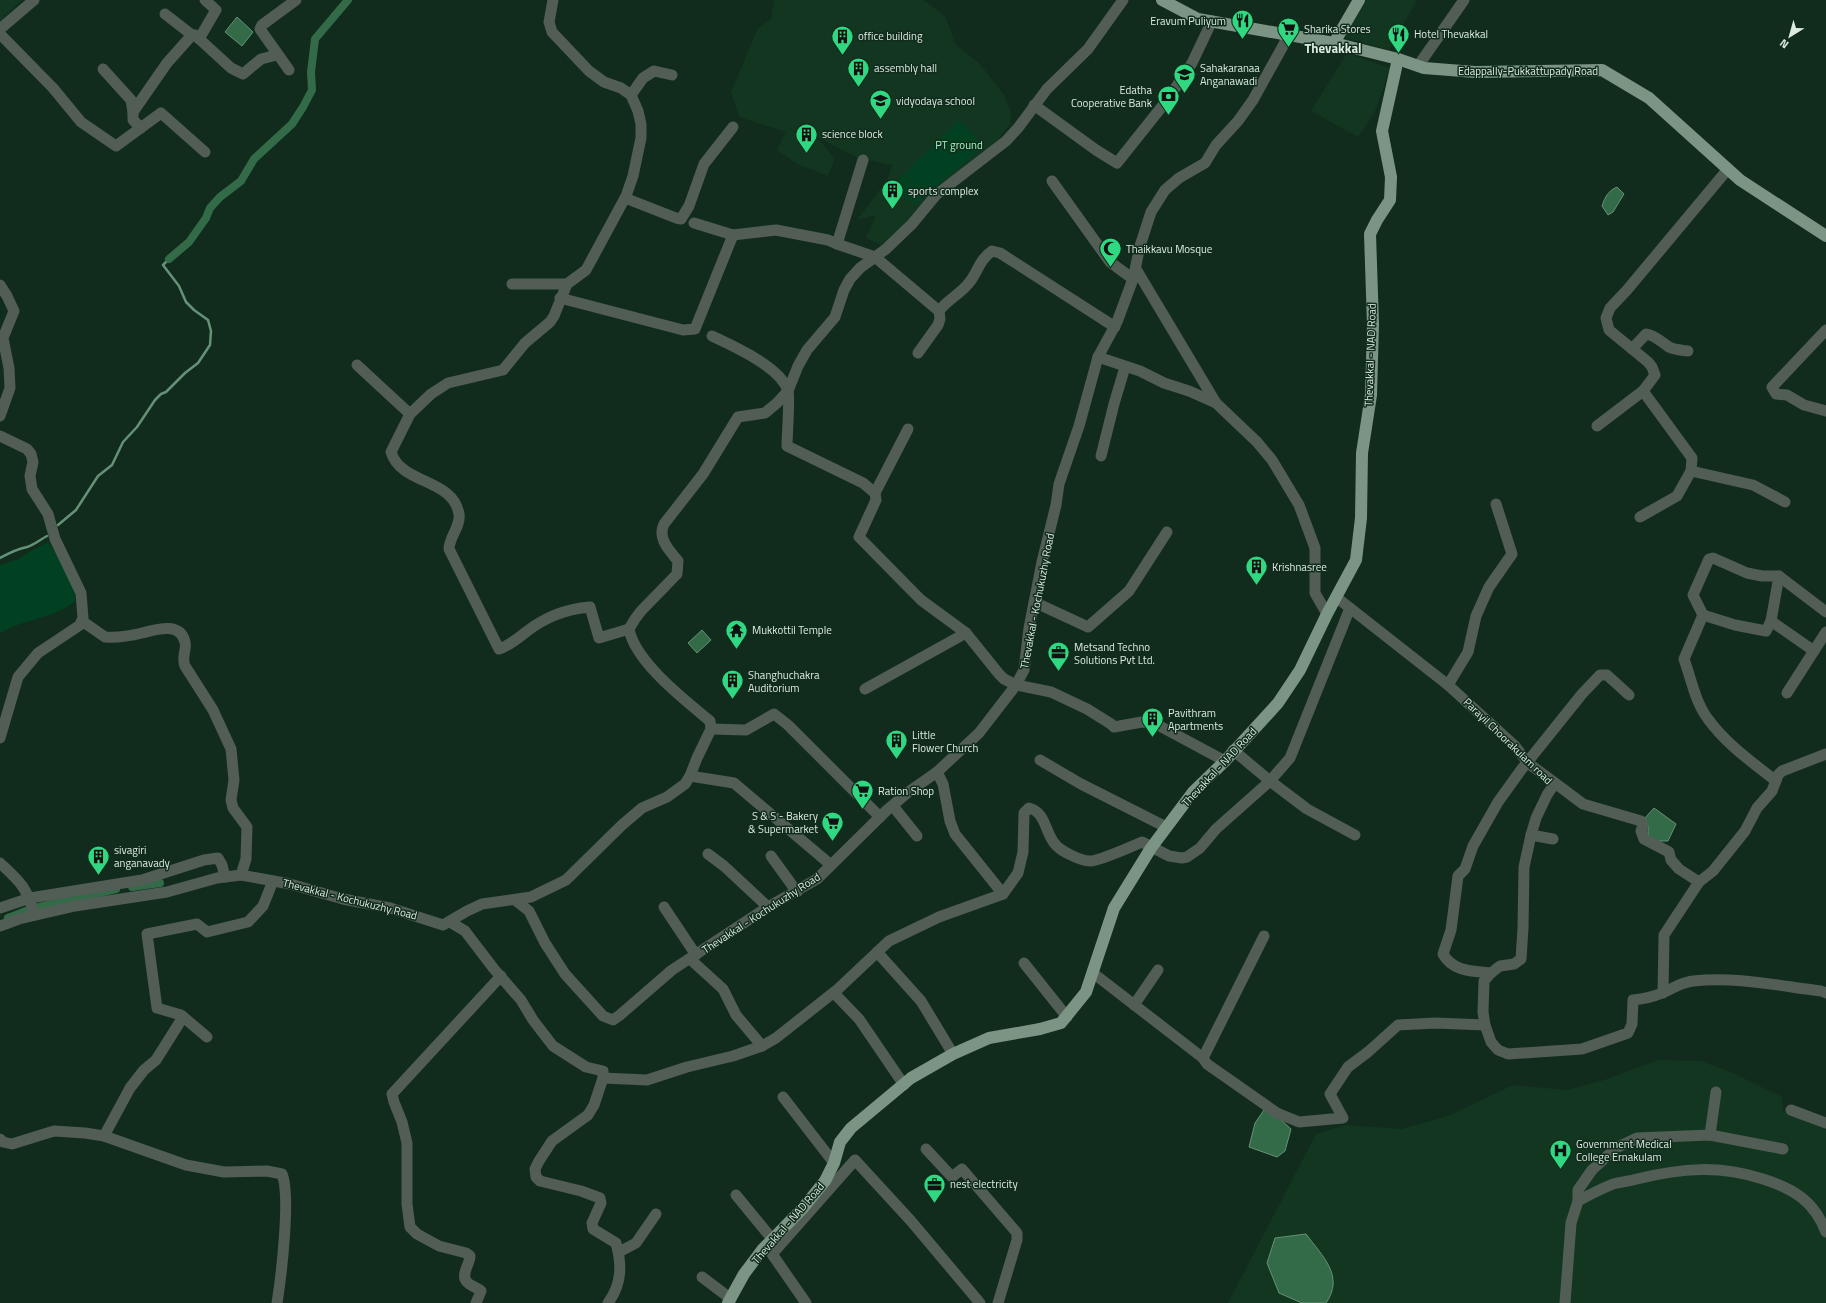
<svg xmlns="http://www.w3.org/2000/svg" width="1826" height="1303" viewBox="0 0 1826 1303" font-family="'Titillium Web',sans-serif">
<rect width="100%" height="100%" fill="#112c1c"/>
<g fill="#133621">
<polygon points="0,0 22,0 0,21"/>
<polygon points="774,0 923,0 945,16 956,45 980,64 1004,95 1011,112 1010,124 987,154 894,236 881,245 866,238 876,215 857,220 887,180 892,165 858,158 817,137 835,159 828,176 797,164 777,150 786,132 739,117 731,92 758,28 771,19"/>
<polygon points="1362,0 1417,0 1389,50 1343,37"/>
<polygon points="1347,53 1390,68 1374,114 1358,137 1311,111"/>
<polygon points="1659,1060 1701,1061 1733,1073 1782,1097 1783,1111 1826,1130 1826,1303 1228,1303 1316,1134 1345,1125 1402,1129 1448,1116 1513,1085 1567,1090 1604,1080"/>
</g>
<g fill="#014122">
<polygon points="959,120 984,146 914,205 893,185"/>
<path d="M48 542C58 556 78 585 75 601 56 618 23 619 0 633V565L19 559 31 551Z"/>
</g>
<g fill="#336b49" stroke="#659176">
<polygon points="237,17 253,32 242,46 225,32"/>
<path d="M1617 187 1624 194 1613 212 1608 215 1602 206C1605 197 1608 191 1617 187Z"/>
<polygon points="702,630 711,640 697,653 688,643"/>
<polygon points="1654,808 1676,824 1668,841 1656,841 1648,835 1648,826 1645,818"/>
<polygon points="1264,1110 1279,1118 1291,1129 1285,1151 1277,1157 1249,1147 1255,1123"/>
<path d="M1306 1234C1322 1256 1345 1276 1326 1303H1302L1279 1293 1267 1263 1275 1238Z"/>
</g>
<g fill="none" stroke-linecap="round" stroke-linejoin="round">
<g stroke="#659176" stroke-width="2.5">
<polyline points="58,525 76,510 98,476 112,465 123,442 137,427 155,400 161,394 166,392 185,373 198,363 210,345 211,331 208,320 194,310 186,302 179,286 163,265 169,259"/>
<path d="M0 558C9 553 17 549 27 547 34 545 41 539 47 536"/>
</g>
<g stroke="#336b49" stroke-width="8">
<polyline points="169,259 189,242 206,218 210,208 220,197 241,181 254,159 292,124 303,107 312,90 311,72 315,39 348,0"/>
<polyline points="132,887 160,883"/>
<polyline points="39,907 116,889"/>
<polyline points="8,918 26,911"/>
</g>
<g stroke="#515d55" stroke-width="11">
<path d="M553 0 549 22 552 32 589 71 604 82 621 88 631 95 638 111 641 124V138L633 176 626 196 586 270 567 284 554 316 550 322 525 343 503 370 448 383 431 394 410 414 391 452C401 485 453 478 459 514 461 526 449 537 449 549L499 649C509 646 518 638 526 632 545 617 565 609 590 607L599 638 629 629"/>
<polyline points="165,14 192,35"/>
<polyline points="0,29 34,0"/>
<polyline points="0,34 53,88 81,122 116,146 161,113 205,152"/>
<polyline points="199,39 216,10 205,0"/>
<polyline points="1418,66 1464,0"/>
<polyline points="103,69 131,100 133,112"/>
<polyline points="289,70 260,29 262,25 296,0"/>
<polyline points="631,95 643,78 654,71 672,75"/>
<polyline points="1034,105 1096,150 1117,163 1168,99 1192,63 1212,21"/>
<polyline points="141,128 133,120 133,112 167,63 192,35 195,35 231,68 243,74 261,59 277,55"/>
<polyline points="1052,181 1110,262 1133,279"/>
<polyline points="625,198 676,218 681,219 689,206 704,164 733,127"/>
<polyline points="694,223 733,235 776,230 828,240 837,244 875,257 939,311 940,319 938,325 918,353"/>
<polyline points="837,244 863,160"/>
<polyline points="1136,269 1216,403"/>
<polyline points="512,284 567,284"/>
<polyline points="0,285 7,296 14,311 3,338 9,368 10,388 0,416"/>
<polyline points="560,298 683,330 695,329 733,235"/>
<path d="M939 311C947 300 959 295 968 284 978 273 978 261 992 251L1000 253 1115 327"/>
<polyline points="1826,330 1772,387 1776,394 1787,395 1804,405 1826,411"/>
<path d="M712 336C733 346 781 367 788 391 790 400 787 435 787 446L863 483 875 493 876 500 859 537 921 600 966 633 999 674 1004 679 1016 685 1051 692 1087 709 1111 724 1114 727 1142 722 1156 724 1225 761"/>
<path d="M1632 349 1646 334C1655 335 1661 342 1669 347 1675 350 1681 350 1688 351"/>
<polyline points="1098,357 1140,371 1164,383 1189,391 1216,403 1257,442 1272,460 1299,505 1315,548 1315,593 1327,614"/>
<polyline points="357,365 410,414"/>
<polyline points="1643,391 1692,458 1691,471 1753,485 1785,502"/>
<polyline points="1597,426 1643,391 1655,375 1652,367 1648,362 1609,330 1606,318 1610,308 1627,290 1728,169"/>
<polyline points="0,436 27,449 31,454 33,462 30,476 32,489 48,514 55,539 81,593 83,618 80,625 38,653 18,677 0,738"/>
<polyline points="1101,456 1114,404 1125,367"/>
<polyline points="875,493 908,429"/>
<polyline points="1640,517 1677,496 1691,471"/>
<polyline points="1779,576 1771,621 1814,651"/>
<path d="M1336 597 1448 685 1515 746 1528 763 1555 783 1547 795 1536 818 1531 835 1524 867 1523 928 1521 959 1514 964 1500 966 1491 973 1484 981 1483 1012 1485 1025 1491 1042 1498 1050 1508 1054 1582 1049 1628 1033 1632 1024 1633 1000C1643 999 1653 997 1662 993 1674 988 1679 983 1693 981 1736 976 1779 986 1821 991L1826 993"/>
<polyline points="1034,602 1088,627 1129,591 1167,532"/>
<path d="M1703 615 1684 659C1691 678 1695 702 1708 719 1726 744 1752 762 1776 781"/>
<path d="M82 621 105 637C117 638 130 636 142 633 155 630 180 621 185 642 187 651 181 656 185 666L213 710 231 749 234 780 231 800 233 808 247 827 246 859 241 875"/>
<polyline points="1771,621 1766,631 1735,625 1703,615 1693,595 1709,559 1713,558 1747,573 1762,576 1779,576 1826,612"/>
<polyline points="1448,685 1468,652 1476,616 1489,587 1512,554 1496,504"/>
<polyline points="865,689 966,633"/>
<polyline points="1787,693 1826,632"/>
<polyline points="711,729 746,730 774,714 788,725 880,817"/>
<polyline points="1233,750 1270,781 1307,809 1355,835"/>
<polyline points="1040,760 1081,784 1166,827"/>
<polyline points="937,772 943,784 950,821 955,834 1003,894"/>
<polyline points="690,776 734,783 831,865"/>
<polyline points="1555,783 1583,804 1641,821 1643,825 1641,831 1644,839 1669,852 1671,860 1679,869 1699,882 1713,871 1745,831 1757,808 1772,791 1778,775 1782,771 1826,754"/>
<polyline points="893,806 917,836"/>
<polyline points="1531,835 1553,839"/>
<polyline points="708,854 724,866 768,907"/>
<polyline points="771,856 797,892"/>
<path d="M0 863C20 881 28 889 34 915"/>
<polyline points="515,900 529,911 545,943 565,974 603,1016 613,1020 620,1015 672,970 768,907 817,879 886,811 907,793 937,772 979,733 1016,685 1024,670 1029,628 1042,562 1056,505 1059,484 1079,426 1098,357 1117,322 1133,279 1140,246 1151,212 1165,190 1179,178 1205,163 1216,145 1238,121 1253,100 1289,35"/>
<polyline points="664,907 696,955"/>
<polyline points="0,908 30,898 142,880 204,860 218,858 222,865 225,877"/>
<path d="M450 922 465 931 494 969 521 1000 533 1020 553 1046 586 1067 603 1071V1078L594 1105 588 1115 552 1141 539 1161 535 1169 536 1177 540 1181 581 1191 600 1198 601 1203 592 1223 593 1229 616 1243C622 1265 622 1284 608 1303"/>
<path d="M0 926 19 919 75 906 167 892 217 878 241 875 290 884 343 899 390 908 443 925 467 911 482 904 531 897 566 880 622 825 642 808 667 797 685 784 690 776 697 758 711 729 710 721C686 701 635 662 629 629L635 619 641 611 677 574 678 561C669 550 657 538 664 524L703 474 738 417 765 413 777 403 788 391 798 366 807 350 835 317 844 290 850 279 860 268 886 249 912 224 936 195 1006 141 1018 128 1047 89 1088 49 1123 0"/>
<polyline points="877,952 921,1001 953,1054"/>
<polyline points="690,959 723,989 736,1015 762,1046"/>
<polyline points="1024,963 1067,1017"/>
<polyline points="1093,973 1203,1058 1207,1064 1277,1113 1299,1122 1343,1118 1330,1094 1348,1067 1368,1052 1398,1025 1435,1023 1485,1025"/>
<path d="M1491 973C1473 971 1453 972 1443 954L1451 930 1458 876 1465 869 1473 846 1498 802 1521 770 1582 694 1600 675H1607L1629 695"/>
<polyline points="834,993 859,1019 904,1085"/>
<polyline points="1663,993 1664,935 1699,882"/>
<polyline points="1134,1005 1158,970"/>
<polyline points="207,1037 181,1015 157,1008 147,934 197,924 207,932 248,922 263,906 273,881"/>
<polyline points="1203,1058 1264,936"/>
<path d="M603 1078 647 1080 687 1067 733 1056 762 1046 776 1038 838 989 889 941 939 917 1003 894 1018 873 1023 852 1024 813 1029 808C1046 812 1045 833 1055 844 1060 851 1081 861 1090 861 1098 861 1133 846 1142 842L1169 856 1182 858 1187 857 1200 848 1216 829 1270 781 1290 758 1350 608"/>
<polyline points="783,1097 834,1163"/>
<polyline points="1791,1110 1826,1123"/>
<polyline points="1710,1135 1716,1092"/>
<polyline points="104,1136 130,1088 144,1070 156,1060 183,1017"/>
<path d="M0 1139 3 1142 12 1144 54 1131 85 1133 104 1136 186 1165 224 1172 267 1171 282 1174C291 1195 281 1278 277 1303"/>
<polyline points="926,1149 952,1177 962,1169 1017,1233 1017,1240 998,1303"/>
<polyline points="736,1195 773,1240"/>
<path d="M1578 1201C1589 1195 1601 1189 1613 1184 1621 1182 1630 1181 1637 1179 1682 1168 1719 1165 1763 1179 1794 1189 1814 1201 1826 1232"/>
<polyline points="619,1252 636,1243 656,1214"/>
<polyline points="702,1277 731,1299"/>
<path d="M476 1303 481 1291C477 1287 470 1286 467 1282 460 1275 470 1264 470 1256L466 1253 439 1246 417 1234 410 1227 407 1204V1143L402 1122 394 1102 392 1094 501 976"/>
<polyline points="806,1303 772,1254 855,1160 911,1221 980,1303"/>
<polyline points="1565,1303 1571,1223 1578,1201 1578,1190 1592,1170 1616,1148 1637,1138 1710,1135 1783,1149"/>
</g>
<g stroke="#7b9483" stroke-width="12">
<polyline points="1162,0 1198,19 1334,43 1398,59 1424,68 1475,72 1602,70 1649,98 1740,180 1826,236"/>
<polyline points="1334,43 1359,0"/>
<polyline points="728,1303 744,1274 762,1250 803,1208 825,1181 834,1163 840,1142 851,1128 911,1078 953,1054 989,1038 1040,1029 1061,1023 1086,992 1114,908 1151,848 1193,792 1225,761 1278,703 1300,670 1327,614 1356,560 1361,518 1362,453 1371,395 1373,324 1370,234 1377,220 1390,200 1391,177 1382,131 1398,59"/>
</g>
</g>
<defs>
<symbol id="restaurant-pin" viewBox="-11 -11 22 30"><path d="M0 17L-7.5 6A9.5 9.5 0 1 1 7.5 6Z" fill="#31d882" stroke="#112c1c"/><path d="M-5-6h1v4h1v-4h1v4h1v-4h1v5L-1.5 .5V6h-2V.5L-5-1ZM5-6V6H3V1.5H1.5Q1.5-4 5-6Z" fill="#111"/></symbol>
<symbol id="supermarket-pin" viewBox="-11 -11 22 30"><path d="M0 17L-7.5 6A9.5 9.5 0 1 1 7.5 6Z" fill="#31d882" stroke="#112c1c"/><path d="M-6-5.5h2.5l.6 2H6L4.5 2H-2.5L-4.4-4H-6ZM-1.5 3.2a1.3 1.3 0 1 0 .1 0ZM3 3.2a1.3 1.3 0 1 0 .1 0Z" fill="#111"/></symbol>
<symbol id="building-pin" viewBox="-11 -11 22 30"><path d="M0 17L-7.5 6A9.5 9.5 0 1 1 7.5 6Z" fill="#31d882" stroke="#112c1c"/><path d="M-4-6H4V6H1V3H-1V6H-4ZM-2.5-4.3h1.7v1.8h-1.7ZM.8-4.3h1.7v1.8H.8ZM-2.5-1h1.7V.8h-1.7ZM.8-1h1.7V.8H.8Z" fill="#111"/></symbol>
<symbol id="school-pin" viewBox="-11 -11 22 30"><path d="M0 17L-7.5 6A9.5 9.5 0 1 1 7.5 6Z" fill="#31d882" stroke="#112c1c"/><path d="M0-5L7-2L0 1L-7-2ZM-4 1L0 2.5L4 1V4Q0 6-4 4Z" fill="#111"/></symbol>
<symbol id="bank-pin" viewBox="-11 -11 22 30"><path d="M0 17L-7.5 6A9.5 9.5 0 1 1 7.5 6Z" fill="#31d882" stroke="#112c1c"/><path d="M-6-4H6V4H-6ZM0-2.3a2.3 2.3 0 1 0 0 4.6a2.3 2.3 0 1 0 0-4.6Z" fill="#111"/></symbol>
<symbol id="mosque-pin" viewBox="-11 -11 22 30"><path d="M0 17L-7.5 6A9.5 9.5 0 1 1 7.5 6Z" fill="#31d882" stroke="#112c1c"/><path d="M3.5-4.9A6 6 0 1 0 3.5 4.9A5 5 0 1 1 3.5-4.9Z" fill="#111"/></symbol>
<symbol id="temple-pin" viewBox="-11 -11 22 30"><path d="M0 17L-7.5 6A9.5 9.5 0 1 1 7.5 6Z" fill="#31d882" stroke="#112c1c"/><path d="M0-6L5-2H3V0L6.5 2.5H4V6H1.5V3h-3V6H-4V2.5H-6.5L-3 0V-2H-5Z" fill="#111"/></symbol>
<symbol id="office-pin" viewBox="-11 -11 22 30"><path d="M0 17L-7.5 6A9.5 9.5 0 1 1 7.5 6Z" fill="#31d882" stroke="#112c1c"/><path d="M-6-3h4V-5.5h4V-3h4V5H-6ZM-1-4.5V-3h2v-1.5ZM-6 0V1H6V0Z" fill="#111"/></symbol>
<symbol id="hospital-pin" viewBox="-11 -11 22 30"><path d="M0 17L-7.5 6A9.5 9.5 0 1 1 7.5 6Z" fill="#31d882" stroke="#112c1c"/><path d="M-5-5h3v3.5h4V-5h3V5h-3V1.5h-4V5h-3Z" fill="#111"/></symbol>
</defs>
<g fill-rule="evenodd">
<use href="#restaurant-pin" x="1230" y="8" width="25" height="34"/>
<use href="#supermarket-pin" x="1276" y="16" width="25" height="34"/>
<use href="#restaurant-pin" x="1386" y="22" width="25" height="34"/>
<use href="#building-pin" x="830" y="24" width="25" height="34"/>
<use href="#building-pin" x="846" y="56" width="25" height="34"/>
<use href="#school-pin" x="1172" y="62" width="25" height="34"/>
<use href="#bank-pin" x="1156" y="84" width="25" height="34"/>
<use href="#school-pin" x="868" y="88" width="25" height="34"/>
<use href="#building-pin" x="794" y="122" width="25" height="34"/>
<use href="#building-pin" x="880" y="178" width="25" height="34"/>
<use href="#mosque-pin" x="1098" y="236" width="25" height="34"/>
<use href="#building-pin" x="1244" y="554" width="25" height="34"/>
<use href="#temple-pin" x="724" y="618" width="25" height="34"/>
<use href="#office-pin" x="1046" y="640" width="25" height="34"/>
<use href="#building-pin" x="720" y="668" width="25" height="34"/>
<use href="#building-pin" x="1140" y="706" width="25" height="34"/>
<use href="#building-pin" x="884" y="728" width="25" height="34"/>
<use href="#supermarket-pin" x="850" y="778" width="25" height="34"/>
<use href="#supermarket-pin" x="820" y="810" width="25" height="34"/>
<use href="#building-pin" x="86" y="844" width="25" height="34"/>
<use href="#hospital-pin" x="1548" y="1138" width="25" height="34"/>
<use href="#office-pin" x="922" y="1172" width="25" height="34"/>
</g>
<g text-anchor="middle" stroke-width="3" stroke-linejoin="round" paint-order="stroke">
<g font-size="11" fill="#dbebe0" stroke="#112c1c" text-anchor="start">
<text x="1226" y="25" text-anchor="end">Eravum Puliyum</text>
<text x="1304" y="33">Sharika Stores</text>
<text x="1414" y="38">Hotel Thevakkal</text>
<text x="858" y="40">office building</text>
<text x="874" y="72">assembly hall</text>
<text x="1200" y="72">Sahakaranaa<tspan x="1200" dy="13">Anganawadi</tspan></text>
<text x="1152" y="94" text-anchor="end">Edatha<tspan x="1152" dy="13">Cooperative Bank</tspan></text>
<text x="896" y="105">vidyodaya school</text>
<text x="822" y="138">science block</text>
<text x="908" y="195">sports complex</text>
<text x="1126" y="253">Thaikkavu Mosque</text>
<text x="1272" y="571">Krishnasree</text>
<text x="752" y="634">Mukkottil Temple</text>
<text x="1074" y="651">Metsand Techno<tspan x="1074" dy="13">Solutions Pvt Ltd.</tspan></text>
<text x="748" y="679">Shanghuchakra<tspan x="748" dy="13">Auditorium</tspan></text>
<text x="1168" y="717">Pavithram<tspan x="1168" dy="13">Apartments</tspan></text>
<text x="912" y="739">Little<tspan x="912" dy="13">Flower Church</tspan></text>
<text x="878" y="795">Ration Shop</text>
<text x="818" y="820" text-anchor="end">S &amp; S - Bakery<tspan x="818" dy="13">&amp; Supermarket</tspan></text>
<text x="114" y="854">sivagiri<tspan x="114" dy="13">anganavady</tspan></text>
<text x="1576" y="1148">Government Medical<tspan x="1576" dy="13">College Ernakulam</tspan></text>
<text x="950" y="1188">nest electricity</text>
</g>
<g font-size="11" fill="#dbebe0" stroke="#112c1c">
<text x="1528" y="75">Edappally-Pukkattupady Road</text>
<text transform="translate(1370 355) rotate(-88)" y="4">Thevakkal - NAD Road</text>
<text transform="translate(1037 601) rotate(-79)" y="4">Thevakkal - Kochukuzhy Road</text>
<text transform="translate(1508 741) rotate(44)" y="4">Parayil Choorakulam road</text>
<text transform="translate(1219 767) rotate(-47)" y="4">Thevakkal - NAD Road</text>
<text transform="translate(350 899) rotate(14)" y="4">Thevakkal - Kochukuzhy Road</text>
<text transform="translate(761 913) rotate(-33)" y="4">Thevakkal - Kochukuzhy Road</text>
<text transform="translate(788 1223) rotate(-49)" y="4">Thevakkal - NAD Road</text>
</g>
<g font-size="11" fill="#a3f7c0" stroke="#112c1c">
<text x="959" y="149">PT ground</text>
</g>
<g font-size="13" font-weight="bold" fill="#dbebe0" stroke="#112c1c">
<text x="1333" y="53">Thevakkal</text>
</g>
</g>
<g transform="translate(1790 36) rotate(217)" stroke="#112c1c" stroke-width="3" paint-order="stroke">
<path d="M0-3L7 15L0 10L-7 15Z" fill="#dbebe0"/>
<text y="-6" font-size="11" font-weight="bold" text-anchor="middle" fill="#dbebe0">N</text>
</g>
</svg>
